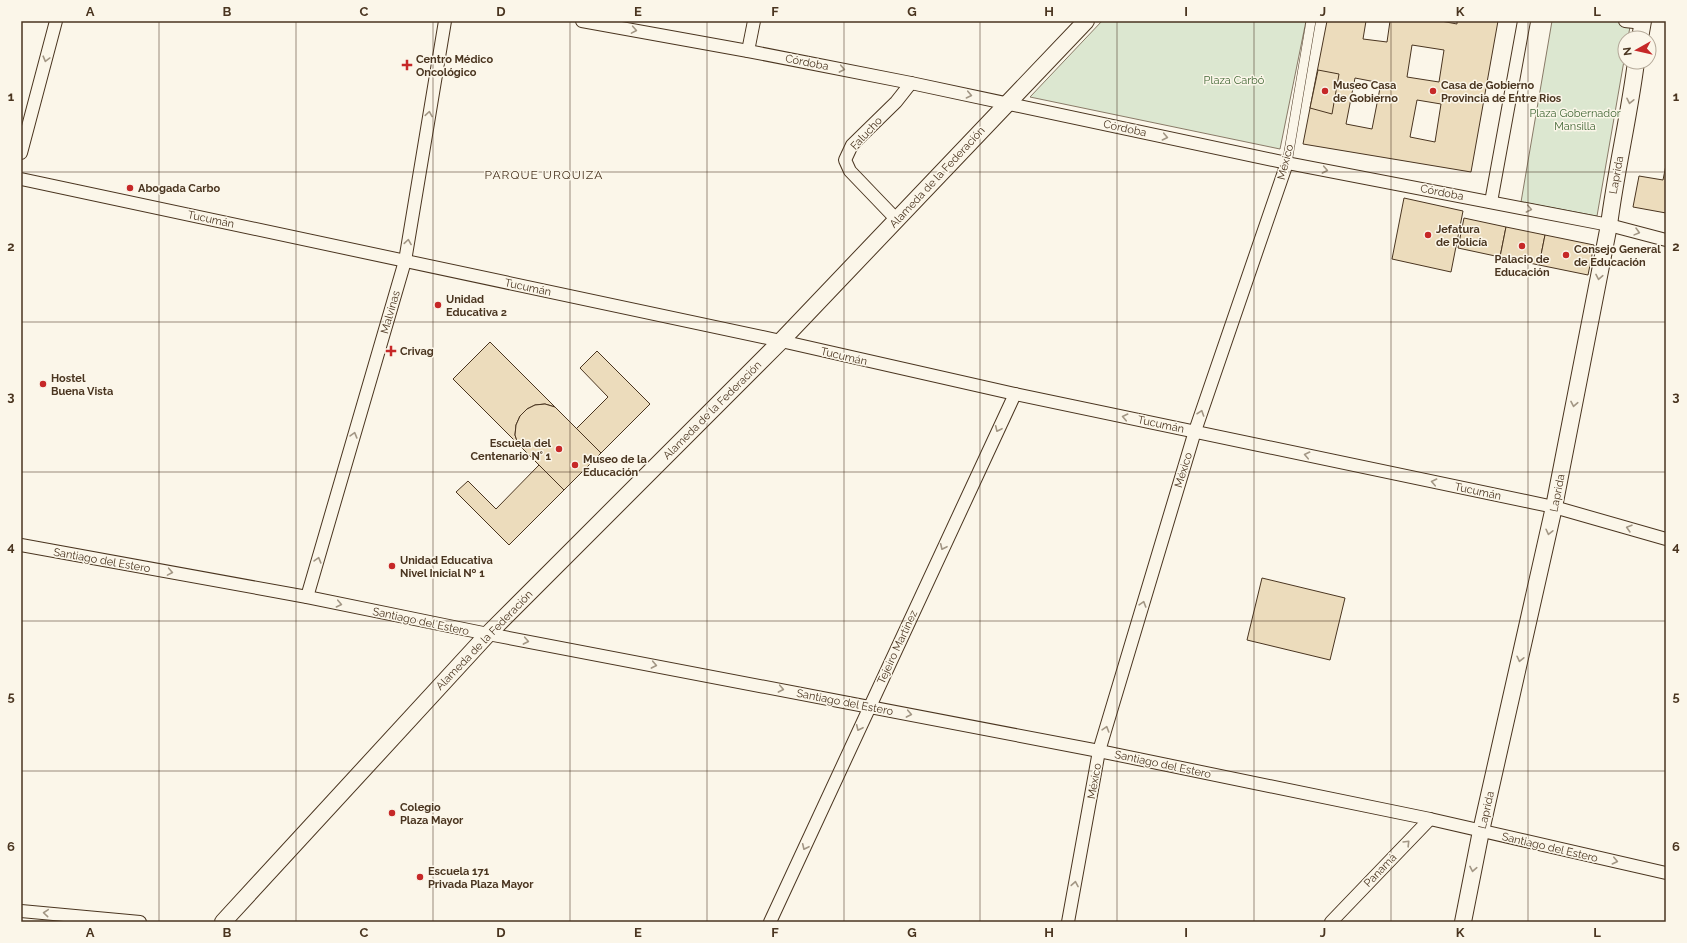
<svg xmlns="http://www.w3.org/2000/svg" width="1687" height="943" viewBox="0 0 1687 943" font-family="Raleway,sans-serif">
<rect width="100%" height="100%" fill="#fbf6e9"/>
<g fill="#dce7d0" stroke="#887966">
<polygon points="1102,21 1306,21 1280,149 1030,97"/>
<polygon points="1552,21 1631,21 1628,38 1625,38 1625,55 1597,216 1521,202"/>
</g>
<g fill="#ecdcbc" stroke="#4a3520" fill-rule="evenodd">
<path d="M1327 21H1366L1363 39 1387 42 1390 21H1441L1457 24V21H1498L1471 172 1303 144ZM1412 45 1444 50 1439 82 1407 77ZM1355 78 1381 83 1372 129 1346 124ZM1417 100 1441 104 1435 142 1410 137Z"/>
<polygon points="1318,70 1339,74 1332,114 1310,108"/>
<polygon points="1666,165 1666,213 1633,207 1639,176 1663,180"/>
<polygon points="1404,198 1463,211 1451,272 1392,259"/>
<polygon points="1464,218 1506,227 1500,257 1458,248"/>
<polygon points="1506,227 1545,235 1539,265 1500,257"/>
<polygon points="1545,235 1594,245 1588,275 1539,265"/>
<polygon points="490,342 555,407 545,404 535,405 527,409 520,416 516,425 515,435 518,444 453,379"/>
<polygon points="597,351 650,404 601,453 576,429 608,397 580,368"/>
<polygon points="545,404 555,407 601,453 564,490 518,444 515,435 516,425 520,416 527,409 535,405"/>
<polygon points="539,465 564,490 509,545 456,492 468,481 496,509"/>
<polygon points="1262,578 1345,598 1330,660 1247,640"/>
</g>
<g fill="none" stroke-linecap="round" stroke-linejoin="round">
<defs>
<polyline id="pedestrian" points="1287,163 1311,21"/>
<g id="minor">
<polyline points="582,21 748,51 911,83 1287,163 1609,225 1666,240"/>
<polyline points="1625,21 1643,23"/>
<polyline points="748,51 754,21"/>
<polyline points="21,153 56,21"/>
<polyline points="21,179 781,341 1015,394 1554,507 1666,539"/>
<polyline points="1491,202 1524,21"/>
<polyline points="897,220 850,171 845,160 852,145 896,102 911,83"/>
<polyline points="21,545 307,597 488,634 1099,751 1430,819 1666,873"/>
<polyline points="307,597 405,261 445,21"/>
<polyline points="21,911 140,922"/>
<polyline points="770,922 1015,394"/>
<polyline points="1068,922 1099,751 1195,431 1287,163"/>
<polyline points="1331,922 1430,819"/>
</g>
<g id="tertiary">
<polyline points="1640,38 1643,21"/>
<polyline points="223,922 488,634 781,341 1086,21"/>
<path d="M1463 922 1481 831 1554 507 1609 225C1616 170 1629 117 1636 62"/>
</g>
</defs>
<use href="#pedestrian" stroke="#4a3520" stroke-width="10"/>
<use href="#minor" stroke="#4a3520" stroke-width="14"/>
<use href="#tertiary" stroke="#4a3520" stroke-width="18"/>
<use href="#pedestrian" stroke="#fbf6e9" stroke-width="9"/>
<use href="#minor" stroke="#fbf6e9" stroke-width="12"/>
<use href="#tertiary" stroke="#fbf6e9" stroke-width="16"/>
</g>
<defs><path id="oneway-chevron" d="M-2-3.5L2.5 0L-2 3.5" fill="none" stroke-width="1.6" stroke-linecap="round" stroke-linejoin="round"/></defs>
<g stroke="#a29684">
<use href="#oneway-chevron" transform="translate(634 30) rotate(10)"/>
<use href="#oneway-chevron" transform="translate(46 59) rotate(105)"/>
<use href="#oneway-chevron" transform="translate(842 69) rotate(11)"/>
<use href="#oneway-chevron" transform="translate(969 95) rotate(12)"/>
<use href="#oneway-chevron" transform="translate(1630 101) rotate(102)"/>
<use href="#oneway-chevron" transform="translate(429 114) rotate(-81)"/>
<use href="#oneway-chevron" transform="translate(1165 137) rotate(12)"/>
<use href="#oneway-chevron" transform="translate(1325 170) rotate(11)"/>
<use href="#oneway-chevron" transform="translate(1529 209) rotate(11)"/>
<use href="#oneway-chevron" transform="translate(1637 232) rotate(15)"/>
<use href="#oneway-chevron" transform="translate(408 242) rotate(-81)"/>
<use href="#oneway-chevron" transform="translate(1599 277) rotate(101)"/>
<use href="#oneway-chevron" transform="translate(1574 404) rotate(101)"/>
<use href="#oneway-chevron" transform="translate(1201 413) rotate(-71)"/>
<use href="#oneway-chevron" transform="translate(1125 417) rotate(-168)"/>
<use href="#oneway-chevron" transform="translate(998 429) rotate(115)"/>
<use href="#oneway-chevron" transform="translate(354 435) rotate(-74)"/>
<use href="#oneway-chevron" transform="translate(1307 455) rotate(-168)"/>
<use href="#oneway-chevron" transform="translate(1434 482) rotate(-168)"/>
<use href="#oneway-chevron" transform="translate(1629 528) rotate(-164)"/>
<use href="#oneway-chevron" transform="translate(1549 532) rotate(103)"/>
<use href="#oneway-chevron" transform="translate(943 547) rotate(115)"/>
<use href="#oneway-chevron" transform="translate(318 560) rotate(-74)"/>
<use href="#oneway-chevron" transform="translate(170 572) rotate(10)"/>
<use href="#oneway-chevron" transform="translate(339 604) rotate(12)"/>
<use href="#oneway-chevron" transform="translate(1143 604) rotate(-73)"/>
<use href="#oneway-chevron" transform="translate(526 641) rotate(11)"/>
<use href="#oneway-chevron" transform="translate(1520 659) rotate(103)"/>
<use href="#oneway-chevron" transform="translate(654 665) rotate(11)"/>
<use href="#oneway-chevron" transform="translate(781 689) rotate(11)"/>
<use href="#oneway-chevron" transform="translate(909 714) rotate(11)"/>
<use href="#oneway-chevron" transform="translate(859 728) rotate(115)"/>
<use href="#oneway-chevron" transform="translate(1106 729) rotate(-73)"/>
<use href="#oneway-chevron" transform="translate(1407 843) rotate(-46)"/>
<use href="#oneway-chevron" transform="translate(805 847) rotate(115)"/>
<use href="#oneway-chevron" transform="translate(1615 861) rotate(13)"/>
<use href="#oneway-chevron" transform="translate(1473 869) rotate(101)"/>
<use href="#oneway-chevron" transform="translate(1075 884) rotate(-80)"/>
<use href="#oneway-chevron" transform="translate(46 913) rotate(-175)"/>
</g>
<path fill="none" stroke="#4a3520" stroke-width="1" stroke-opacity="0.55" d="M159 21V922M296 21V922M433 21V922M570 21V922M707 21V922M844 21V922M980 21V922M1117 21V922M1254 21V922M1391 21V922M1528 21V922M21 172H1666M21 322H1666M21 472H1666M21 621H1666M21 771H1666"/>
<g fill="#c62828" stroke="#fbf6e9" stroke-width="1.5">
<path d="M405 59h4v4h4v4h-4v4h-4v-4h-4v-4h4z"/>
<circle cx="1325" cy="91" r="4"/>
<circle cx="1433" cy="91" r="4"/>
<circle cx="130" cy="188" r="4"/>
<circle cx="1428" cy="235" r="4"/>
<circle cx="1522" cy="246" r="4"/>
<circle cx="1566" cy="255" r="4"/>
<circle cx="438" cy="305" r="4"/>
<path d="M389 345h4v4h4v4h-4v4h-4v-4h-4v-4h4z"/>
<circle cx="43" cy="384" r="4"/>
<circle cx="559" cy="449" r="4"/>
<circle cx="575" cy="465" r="4"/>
<circle cx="392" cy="566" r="4"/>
<circle cx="392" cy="813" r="4"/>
<circle cx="420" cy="877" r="4"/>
</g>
<g text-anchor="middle" stroke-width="3" stroke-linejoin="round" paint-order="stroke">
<g font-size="11" font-weight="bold" fill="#4a3520" stroke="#fbf6e9" text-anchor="start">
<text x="416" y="63">Centro Médico<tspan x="416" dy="13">Oncológico</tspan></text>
<text x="1333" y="89">Museo Casa<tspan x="1333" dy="13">de Gobierno</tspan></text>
<text x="1441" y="89">Casa de Gobierno<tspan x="1441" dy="13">Provincia de Entre Rios</tspan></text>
<text x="138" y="192">Abogada Carbo</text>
<text x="1436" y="233">Jefatura<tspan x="1436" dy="13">de Policía</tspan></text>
<text x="1574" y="253">Consejo General<tspan x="1574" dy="13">de Educación</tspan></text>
<text x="1522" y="263" text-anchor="middle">Palacio de<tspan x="1522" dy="13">Educación</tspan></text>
<text x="446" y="303">Unidad<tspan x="446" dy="13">Educativa 2</tspan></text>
<text x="400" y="355">Crivag</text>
<text x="51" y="382">Hostel<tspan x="51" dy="13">Buena Vista</tspan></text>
<text x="551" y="447" text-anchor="end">Escuela del<tspan x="551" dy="13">Centenario N° 1</tspan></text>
<text x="583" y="463">Museo de la<tspan x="583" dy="13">Educación</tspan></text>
<text x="400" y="564">Unidad Educativa<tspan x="400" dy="13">Nivel Inicial Nº 1</tspan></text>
<text x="400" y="811">Colegio<tspan x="400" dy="13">Plaza Mayor</tspan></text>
<text x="428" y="875">Escuela 171<tspan x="428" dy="13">Privada Plaza Mayor</tspan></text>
</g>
<g font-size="11" fill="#4a3520" stroke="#fbf6e9">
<text transform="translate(807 62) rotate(11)" y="4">Córdoba</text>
<text transform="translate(1125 128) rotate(12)" y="4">Córdoba</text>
<text transform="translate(866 133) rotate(-47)" y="4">Falucho</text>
<text transform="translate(1285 162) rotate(-76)" y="4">México</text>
<text transform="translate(1616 175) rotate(-80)" y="4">Laprida</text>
<text transform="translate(937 177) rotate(-47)" y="4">Alameda de la Federación</text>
<text transform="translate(1442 192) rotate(11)" y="4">Córdoba</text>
<text transform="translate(211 219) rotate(12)" y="4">Tucumán</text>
<text transform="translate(528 287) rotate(12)" y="4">Tucumán</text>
<text transform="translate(390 312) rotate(-74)" y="4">Malvinas</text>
<text transform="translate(844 356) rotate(13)" y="4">Tucumán</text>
<text transform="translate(712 410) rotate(-45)" y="4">Alameda de la Federación</text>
<text transform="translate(1161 424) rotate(12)" y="4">Tucumán</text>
<text transform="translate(1183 470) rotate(-73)" y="4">México</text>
<text transform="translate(1478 491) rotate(12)" y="4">Tucumán</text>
<text transform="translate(1557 493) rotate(-79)" y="4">Laprida</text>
<text transform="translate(102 560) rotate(10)" y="4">Santiago del Estero</text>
<text transform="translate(421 621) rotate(12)" y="4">Santiago del Estero</text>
<text transform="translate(484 640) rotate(-46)" y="4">Alameda de la Federación</text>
<text transform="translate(897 647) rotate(-65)" y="4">Tejeiro Martínez</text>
<text transform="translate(845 702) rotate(11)" y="4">Santiago del Estero</text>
<text transform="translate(1163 764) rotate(12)" y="4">Santiago del Estero</text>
<text transform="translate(1094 781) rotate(-80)" y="4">México</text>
<text transform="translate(1486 810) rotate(-77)" y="4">Laprida</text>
<text transform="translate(1550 847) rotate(13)" y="4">Santiago del Estero</text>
<text transform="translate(1380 870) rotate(-46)" y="4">Panamá</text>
</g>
<g font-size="11" fill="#436837" stroke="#fbf6e9">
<text x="1234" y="84">Plaza Carbó</text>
<text x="1575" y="117">Plaza Gobernador<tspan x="1575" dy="13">Mansilla</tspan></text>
</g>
<g font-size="12" letter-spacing="1" fill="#4a3520" stroke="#fbf6e9">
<text x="544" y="179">PARQUE URQUIZA</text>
</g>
</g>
<rect width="1687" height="943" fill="none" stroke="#fbf6e9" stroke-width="44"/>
<g transform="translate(1637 50) rotate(262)"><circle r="19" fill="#fbf6e9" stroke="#b4a999"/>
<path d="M0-3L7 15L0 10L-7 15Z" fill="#c62828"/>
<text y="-6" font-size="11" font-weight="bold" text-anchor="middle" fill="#4a3520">N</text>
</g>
<rect x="22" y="22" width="1643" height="899" fill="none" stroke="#4a3520" stroke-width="1.5"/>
<g font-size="13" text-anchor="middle" font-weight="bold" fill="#4a3520">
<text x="90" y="16">A</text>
<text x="227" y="16">B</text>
<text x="364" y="16">C</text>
<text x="501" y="16">D</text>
<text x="638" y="16">E</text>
<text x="775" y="16">F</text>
<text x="912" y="16">G</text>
<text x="1049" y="16">H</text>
<text x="1186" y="16">I</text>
<text x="1323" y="16">J</text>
<text x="1460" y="16">K</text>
<text x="1597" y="16">L</text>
<text x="11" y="101">1</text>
<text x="1676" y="101">1</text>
<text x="11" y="251">2</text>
<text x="1676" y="251">2</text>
<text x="11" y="401">3</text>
<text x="1676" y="401">3</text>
<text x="11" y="551">4</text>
<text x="1676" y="551">4</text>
<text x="11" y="701">5</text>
<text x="1676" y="701">5</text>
<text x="11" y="851">6</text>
<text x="1676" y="851">6</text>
<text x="90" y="937">A</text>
<text x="227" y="937">B</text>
<text x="364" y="937">C</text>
<text x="501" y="937">D</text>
<text x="638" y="937">E</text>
<text x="775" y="937">F</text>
<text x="912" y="937">G</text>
<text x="1049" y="937">H</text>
<text x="1186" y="937">I</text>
<text x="1323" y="937">J</text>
<text x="1460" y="937">K</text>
<text x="1597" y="937">L</text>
</g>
</svg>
